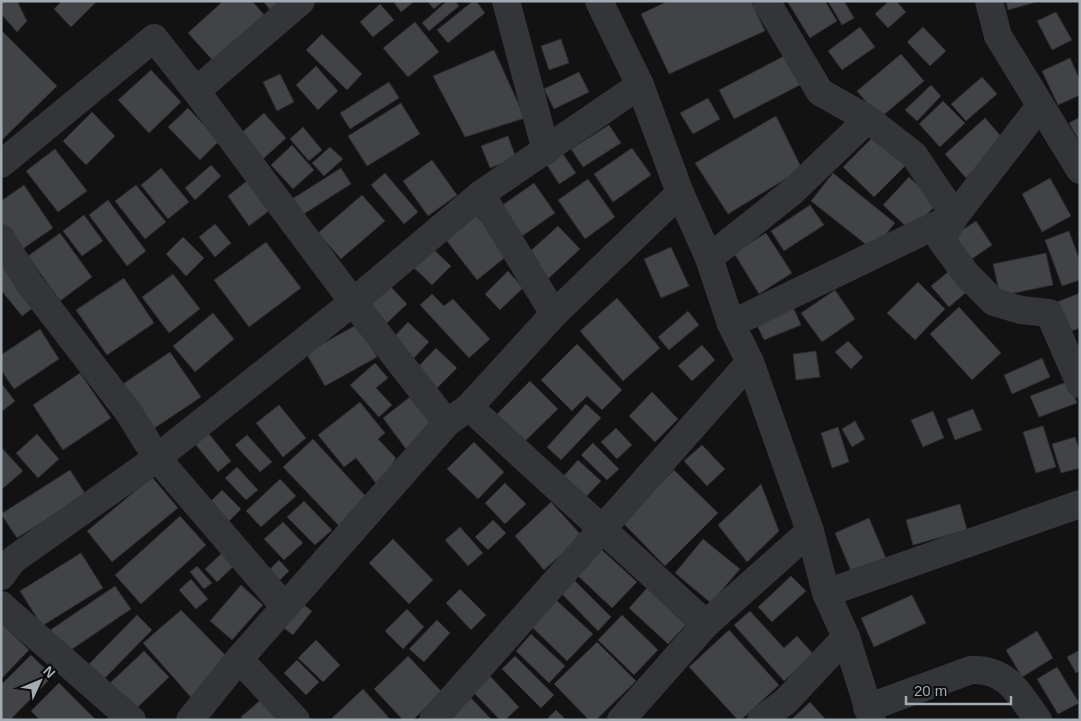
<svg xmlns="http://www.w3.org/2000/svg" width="1081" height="721" viewBox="0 0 1081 721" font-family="Helvetica,sans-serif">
<rect width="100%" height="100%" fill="#121213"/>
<g fill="#414346" stroke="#2c2d2f">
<polygon points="1,1 17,1 27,21 17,32 1,14"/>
<polygon points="62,1 97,1 71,27 54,9"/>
<polygon points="223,1 252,1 267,18 216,64 188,33"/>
<polygon points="263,1 280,1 270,10"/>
<polygon points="393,1 415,1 401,12"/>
<polygon points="427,1 443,1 434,9"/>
<polygon points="447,1 455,1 459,6 429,31 422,23"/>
<polygon points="473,1 476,1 485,13 448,43 437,30"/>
<polygon points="668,1 751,1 765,31 669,74 641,14"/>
<polygon points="787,1 825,1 837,21 810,38"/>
<polygon points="828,1 844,1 854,18 842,25"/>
<polygon points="889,1 896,1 906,12 888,28 875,14"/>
<polygon points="1006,1 1036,1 1036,2 1008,10"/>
<polygon points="380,4 394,20 373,37 360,22"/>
<polygon points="1056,12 1072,40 1052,50 1037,21"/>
<polygon points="415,22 439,52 408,77 383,48"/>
<polygon points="860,27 875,47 842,70 828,51"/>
<polygon points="923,27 946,51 930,66 907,42"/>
<polygon points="1,30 57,86 1,141"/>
<polygon points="322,34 362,74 347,90 306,50"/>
<polygon points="561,39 569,63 549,70 541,46"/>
<polygon points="494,50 525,118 465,137 433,76"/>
<polygon points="901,54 924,81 880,118 857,91"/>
<polygon points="786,55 802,84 734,119 719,90"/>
<polygon points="1070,58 1080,80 1080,95 1058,105 1042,71"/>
<polygon points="316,66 338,91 318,110 296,85"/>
<polygon points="151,70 181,102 149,133 118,100"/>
<polygon points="579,72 589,92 554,109 544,89"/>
<polygon points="280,74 294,102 277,111 263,82"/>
<polygon points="982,77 997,94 966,121 951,104"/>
<polygon points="389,82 399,98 350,129 340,113"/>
<polygon points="931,85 941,96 917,121 905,110"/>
<polygon points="708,98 720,119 693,134 680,113"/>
<polygon points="943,101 965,123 940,147 919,124"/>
<polygon points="401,103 420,134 367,166 348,136"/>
<polygon points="188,108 219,141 200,160 168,127"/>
<polygon points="92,112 115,136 86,165 63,141"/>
<polygon points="264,113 286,138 262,160 239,135"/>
<polygon points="776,116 802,169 728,214 695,163"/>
<polygon points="1080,117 1080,142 1069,123"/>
<polygon points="985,118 1006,142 966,178 945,154"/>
<polygon points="609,125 621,143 583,167 571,149"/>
<polygon points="303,127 322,150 309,161 290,139"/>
<polygon points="875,135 905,166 874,197 843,167"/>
<polygon points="508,136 516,158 490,168 481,146"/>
<polygon points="292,145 314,170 293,189 271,165"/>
<polygon points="330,147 343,159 324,176 312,163"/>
<polygon points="632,148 651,175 613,202 594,174"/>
<polygon points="55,149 87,191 58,212 26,171"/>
<polygon points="563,154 576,173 559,184 547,165"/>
<polygon points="432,160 457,195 428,216 403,181"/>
<polygon points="211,165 221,176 195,200 185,188"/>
<polygon points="161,168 189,202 168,219 141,185"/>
<polygon points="341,168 351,184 299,217 289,201"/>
<polygon points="385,173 418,212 404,224 371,185"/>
<polygon points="833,173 895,223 873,250 811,201"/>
<polygon points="909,177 938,203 911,231 883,205"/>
<polygon points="1050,178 1071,216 1042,232 1022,194"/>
<polygon points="588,179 615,217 585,239 558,200"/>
<polygon points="248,180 270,210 249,226 228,196"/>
<polygon points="534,183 555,213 515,241 494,211"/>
<polygon points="24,185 53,228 21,250 1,221 1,201"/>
<polygon points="136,185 166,222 145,239 115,201"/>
<polygon points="362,195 385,221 341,259 318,233"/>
<polygon points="108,200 146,251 127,266 89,215"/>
<polygon points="810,205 824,225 784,251 771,231"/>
<polygon points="474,212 508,255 477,280 443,236"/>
<polygon points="84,215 103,241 82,256 63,231"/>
<polygon points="976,221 992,245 969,261 952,237"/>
<polygon points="215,224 231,243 215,257 199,237"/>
<polygon points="558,226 580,249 548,279 526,255"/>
<polygon points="1069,231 1080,261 1080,280 1062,286 1045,240"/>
<polygon points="60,233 92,277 60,301 28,256"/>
<polygon points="766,233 792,273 759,294 734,253"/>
<polygon points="183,237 204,258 186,276 166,254"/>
<polygon points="266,242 301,288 249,327 214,280"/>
<polygon points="429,245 451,266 432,285 410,264"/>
<polygon points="671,247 689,286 661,298 644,259"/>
<polygon points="1046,253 1053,285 1000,296 993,264"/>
<polygon points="1,261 37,305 22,316 1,290"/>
<polygon points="953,268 970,289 949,307 931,286"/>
<polygon points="508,271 523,288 500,310 485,294"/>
<polygon points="173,274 200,309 169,333 142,297"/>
<polygon points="124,278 154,323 107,355 76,310"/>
<polygon points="918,282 945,309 915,340 887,313"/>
<polygon points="390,286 407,304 387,323 370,305"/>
<polygon points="835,290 855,319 822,342 801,313"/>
<polygon points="1080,293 1080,328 1068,332 1057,302"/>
<polygon points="432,294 444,306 453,299 490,339 469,358 420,305"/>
<polygon points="617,298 660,348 623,381 580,331"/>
<polygon points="791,302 801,325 764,340 754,319"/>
<polygon points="959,307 1001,353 972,380 930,334"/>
<polygon points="688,311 699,325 669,350 658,337"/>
<polygon points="213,313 234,339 195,372 173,346"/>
<polygon points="408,322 429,342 411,361 390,341"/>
<polygon points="358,324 377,357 325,386 306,353"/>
<polygon points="40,329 59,359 14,389 1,370 1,355"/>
<polygon points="848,341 863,357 851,369 835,352"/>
<polygon points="577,344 622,390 602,410 587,396 572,411 541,380"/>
<polygon points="702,345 715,360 692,381 678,366"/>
<polygon points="436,348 457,368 434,391 414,371"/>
<polygon points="816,351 820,377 796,380 793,354"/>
<polygon points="170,352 201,397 153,429 123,384"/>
<polygon points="1042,358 1050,377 1012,394 1004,375"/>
<polygon points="375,363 388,378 376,388 392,405 379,417 350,385"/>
<polygon points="80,373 111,418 63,450 33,405"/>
<polygon points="530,381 558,409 520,446 493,418"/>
<polygon points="1069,381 1077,403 1039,417 1030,396"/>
<polygon points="1,383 15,401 1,412"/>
<polygon points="652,392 678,419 655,442 629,416"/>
<polygon points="410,397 434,428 406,449 383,418"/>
<polygon points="360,402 385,433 378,439 396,458 379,487 356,458 344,467 318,435"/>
<polygon points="586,404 601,418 561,460 547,447"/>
<polygon points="279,405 306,438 283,457 256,423"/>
<polygon points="973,409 982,430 955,440 947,419"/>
<polygon points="933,411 944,438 923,447 911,420"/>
<polygon points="855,421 865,439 852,447 842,429"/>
<polygon points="1043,426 1056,467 1036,473 1023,432"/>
<polygon points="838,427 849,462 832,468 821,433"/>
<polygon points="204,428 231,461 218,472 191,439"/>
<polygon points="616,428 632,445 617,459 601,442"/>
<polygon points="37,434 59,459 38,478 16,453"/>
<polygon points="247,435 272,462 260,472 235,445"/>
<polygon points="1075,437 1080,452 1080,468 1061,473 1052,444"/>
<polygon points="313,439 370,501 341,528 283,467"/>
<polygon points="474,442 504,472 478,499 447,469"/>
<polygon points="593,443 619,469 607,480 581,455"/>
<polygon points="702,445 725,469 707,486 684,461"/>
<polygon points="1,447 23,471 1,490"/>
<polygon points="578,460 601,481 583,500 561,479"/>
<polygon points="237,467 258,490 246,500 225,478"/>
<polygon points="70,470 86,495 17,538 1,514"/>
<polygon points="674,470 718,513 665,566 622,522"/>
<polygon points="152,477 178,508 112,562 87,531"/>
<polygon points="280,479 296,496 261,527 246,511"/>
<polygon points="505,483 526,504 505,524 485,503"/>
<polygon points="761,484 779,531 747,562 718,525"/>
<polygon points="222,490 241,509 229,521 209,503"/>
<polygon points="304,501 332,530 315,545 287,517"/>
<polygon points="551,502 582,536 544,570 515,536"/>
<polygon points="960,504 967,530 913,545 906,520"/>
<polygon points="180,516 206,545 141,604 115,575"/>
<polygon points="869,518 888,563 854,578 835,533"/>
<polygon points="493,520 506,533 488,550 475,537"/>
<polygon points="283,522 303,543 284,560 264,539"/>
<polygon points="460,527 483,553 468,566 445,540"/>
<polygon points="393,539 433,580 409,604 369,563"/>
<polygon points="703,539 740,569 711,603 675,573"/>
<polygon points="226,549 238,562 217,582 205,569"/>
<polygon points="601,549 637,582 612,608 577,575"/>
<polygon points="81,553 103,588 42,626 20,591"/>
<polygon points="279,560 289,571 278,582 268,571"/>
<polygon points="197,566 212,583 204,589 190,572"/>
<polygon points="791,576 806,591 772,622 758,607"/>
<polygon points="191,579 208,599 196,609 179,590"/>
<polygon points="574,580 611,617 598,631 561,593"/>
<polygon points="241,585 263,605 232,640 210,621"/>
<polygon points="115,586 131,609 62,656 46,633"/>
<polygon points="647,588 686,625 668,644 629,608"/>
<polygon points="460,589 486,615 471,630 446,603"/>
<polygon points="912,595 926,623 874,647 861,618"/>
<polygon points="296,599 312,611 293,635 277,623"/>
<polygon points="555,599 593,634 567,661 530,625"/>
<polygon points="407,609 424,627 403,649 385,631"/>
<polygon points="181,610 231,661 195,702 143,643"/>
<polygon points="750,611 784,648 797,636 814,655 784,681 734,625"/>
<polygon points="137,615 152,630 100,683 85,668"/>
<polygon points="622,615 658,650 634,675 598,640"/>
<polygon points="437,620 450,633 424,662 409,649"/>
<polygon points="1,623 29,650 1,679"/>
<polygon points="729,630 779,685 741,720 738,720 689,667"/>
<polygon points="1037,631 1053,658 1022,677 1006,650"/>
<polygon points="531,634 565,666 549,683 516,651"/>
<polygon points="316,640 340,665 323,682 298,658"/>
<polygon points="597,642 636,681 596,720 589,720 554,684"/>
<polygon points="1080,650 1080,671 1076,673 1067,657"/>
<polygon points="144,651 169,677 135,710 110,683"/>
<polygon points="31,655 53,676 10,720 1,720 1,685"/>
<polygon points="408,656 442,692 413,720 403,720 374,689"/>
<polygon points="515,656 554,695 541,708 502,669"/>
<polygon points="297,660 319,682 306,695 284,673"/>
<polygon points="1057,667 1079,703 1058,714 1037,679"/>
<polygon points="490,676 519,707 505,720 500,720 474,693"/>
<polygon points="59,683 95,719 94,720 40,720 31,711"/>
<polygon points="363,689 391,720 330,720"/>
<polygon points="469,696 492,720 445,720"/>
<polygon points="263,698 279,716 274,720 243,720 241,717"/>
<polygon points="810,702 826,720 791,720"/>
<polygon points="556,710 566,720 546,720"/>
</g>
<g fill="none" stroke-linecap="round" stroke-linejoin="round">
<g stroke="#333538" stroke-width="28">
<polyline points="506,1 546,151"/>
<polyline points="599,1 640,85 680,193 709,258 731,324 750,362 810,531 826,593 846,637 872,720"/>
<polyline points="766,1 820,92 868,119 914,155 955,216 941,240 967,275 994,302 1021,310 1049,313 1080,384"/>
<polyline points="989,1 998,36 1080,170"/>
<polyline points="196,91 301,1"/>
<polyline points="1,164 154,38 196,91 353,302 447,423"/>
<polyline points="481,194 554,314"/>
<polyline points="1,238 29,283 129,413 157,458 285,607"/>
<polyline points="709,258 793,191 868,119"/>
<polyline points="731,324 955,216 1040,106"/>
<polyline points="469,407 706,624"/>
<polyline points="1,576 13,560 157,458 353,302 481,194 640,85"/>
<polyline points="826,593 1080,504"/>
<polyline points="1,605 132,720"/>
<polyline points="239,659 296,720"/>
<path d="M867 708 971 670C1007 668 1019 694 1038 720"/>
<polyline points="190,720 239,659 447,423 469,407 554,314 680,193"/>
<polyline points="433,720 750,362"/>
<polyline points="621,720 706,624 810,531"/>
<polyline points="761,720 786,701 846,637"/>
</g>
</g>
<rect width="1081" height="721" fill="none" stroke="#a4acb3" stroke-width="5"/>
<g transform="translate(40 681) rotate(46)" stroke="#0d0d0e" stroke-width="4" paint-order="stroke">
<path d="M0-4L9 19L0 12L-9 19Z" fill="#a4acb3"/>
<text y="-8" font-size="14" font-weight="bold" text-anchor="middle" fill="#a4acb3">N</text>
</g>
<path d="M906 696v8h105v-8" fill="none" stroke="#a4acb3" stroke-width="2.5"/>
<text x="914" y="696" font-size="15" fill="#a4acb3" stroke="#0d0d0e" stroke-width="4" paint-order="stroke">20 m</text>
</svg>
